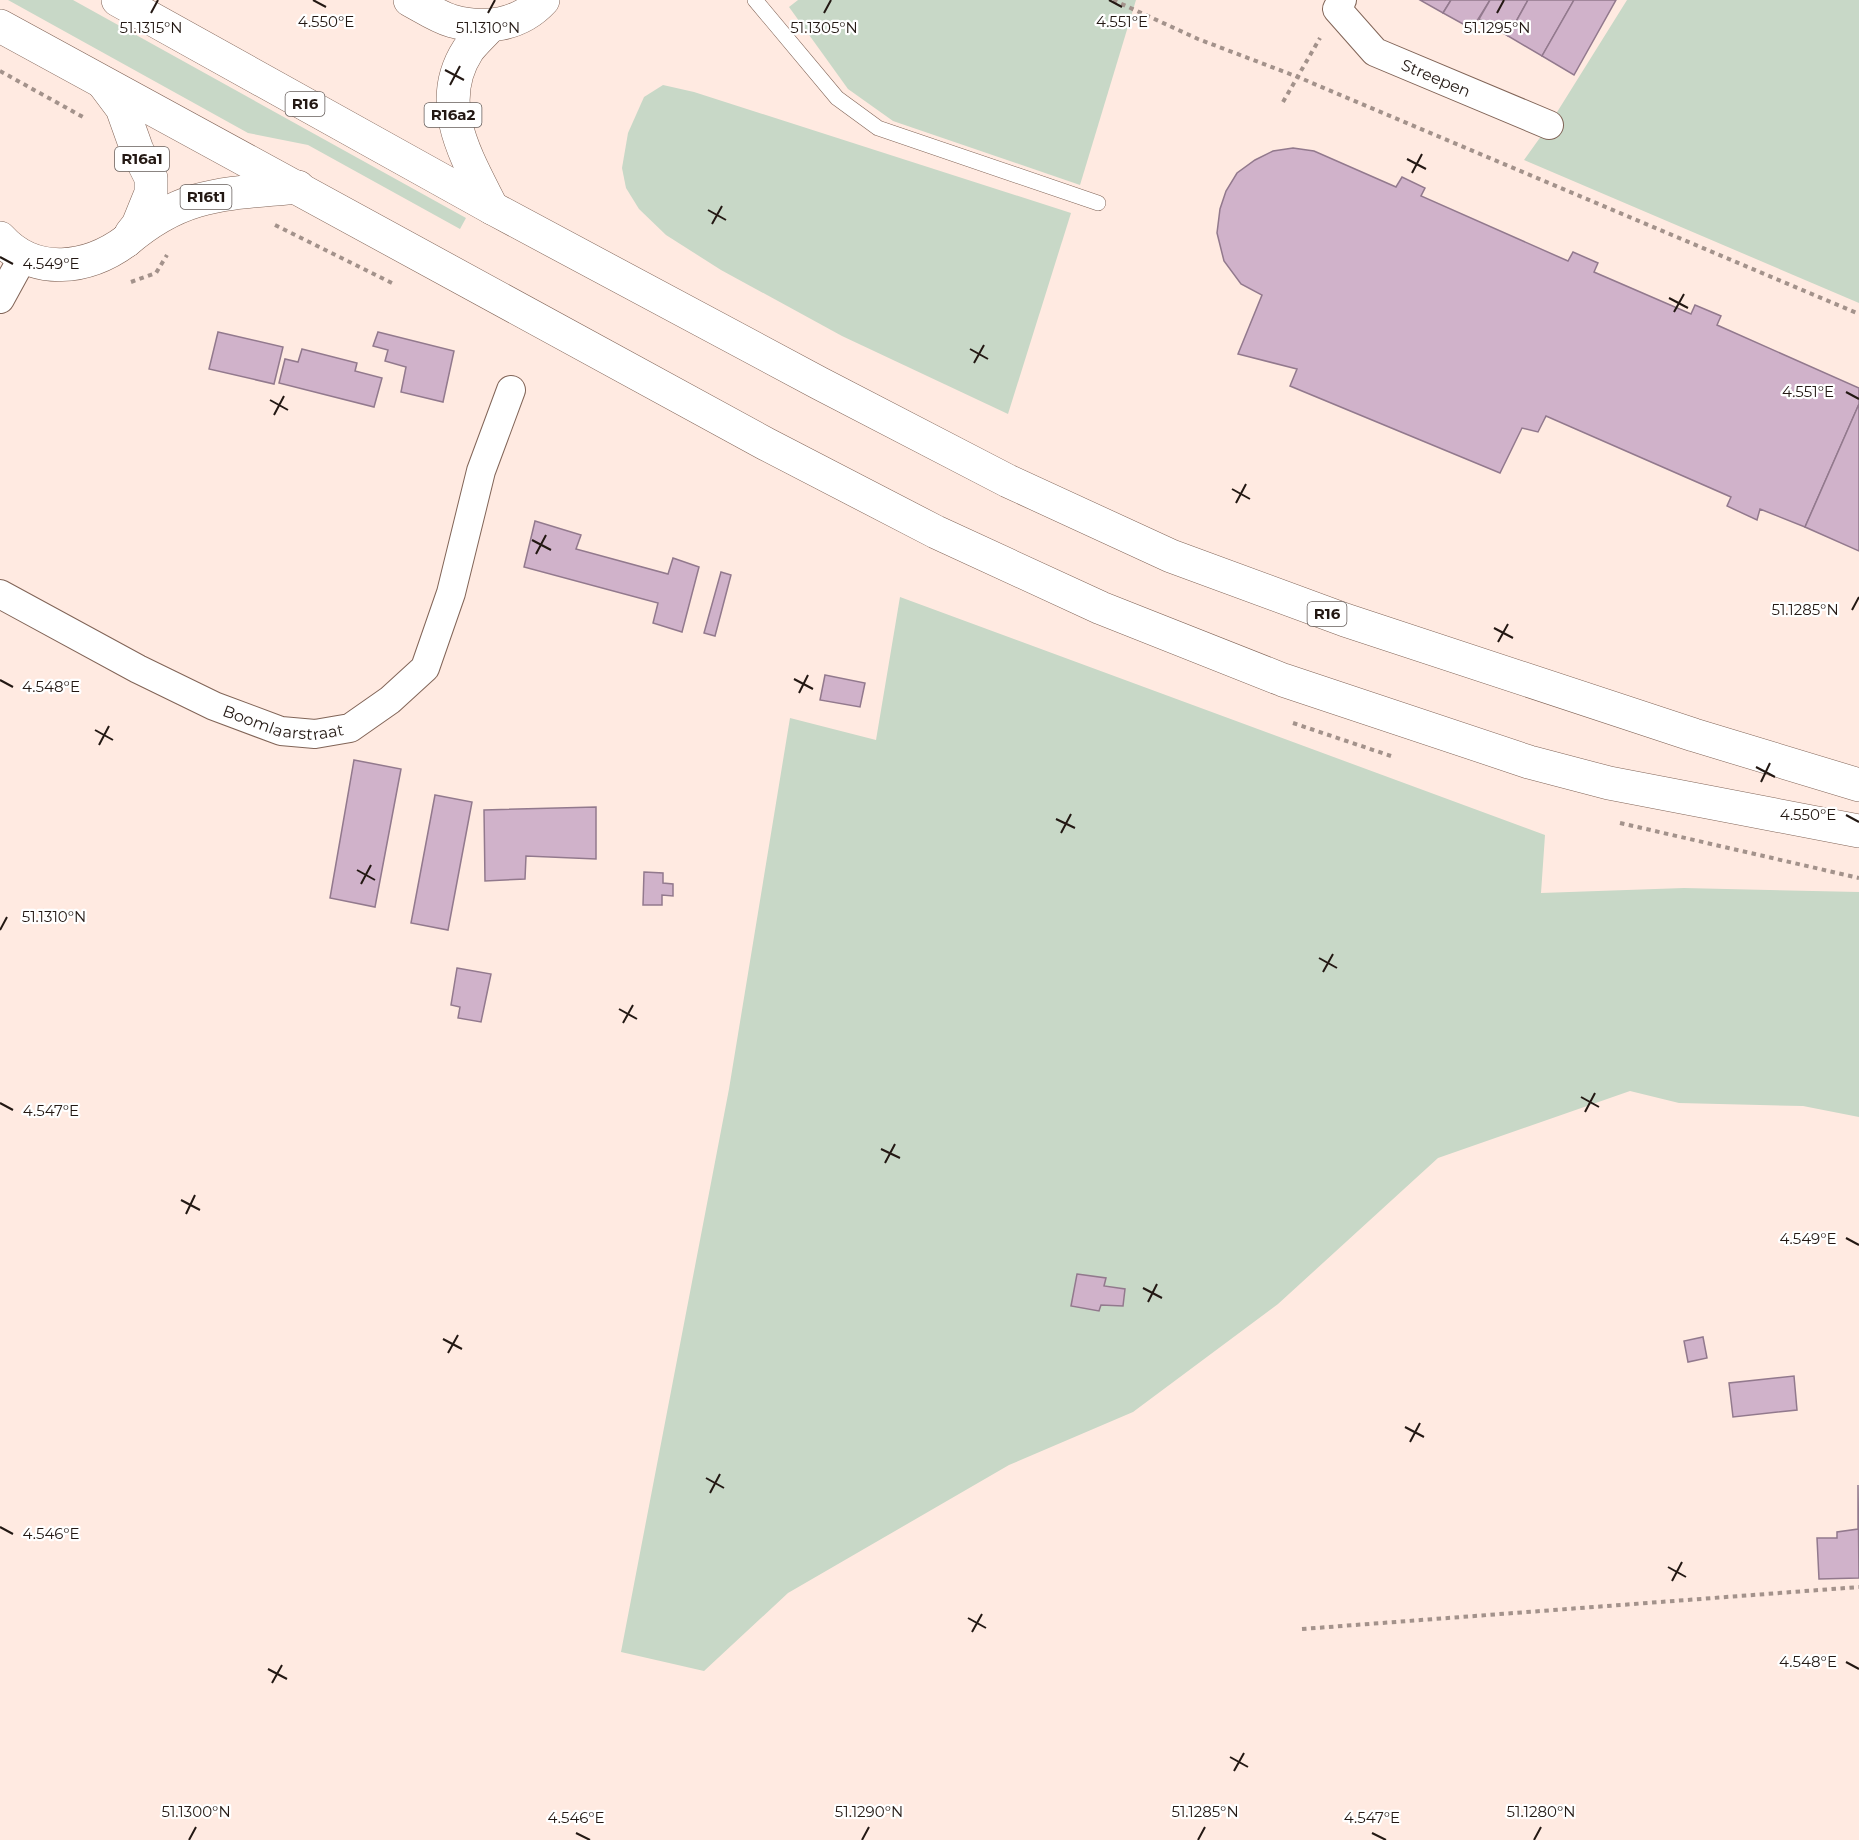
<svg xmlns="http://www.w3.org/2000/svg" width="1859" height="1840" viewBox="0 0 1859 1840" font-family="Montserrat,sans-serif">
<rect width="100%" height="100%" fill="#ffeae1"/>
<g fill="#c8d8c7">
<polygon points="8,0 73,0 466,218 460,229 308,145 248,133"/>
<polygon points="798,0 1136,0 1080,185 893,121 848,89 789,7"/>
<polygon points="1627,0 1859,0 1859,303 1524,160 1549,125"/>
<polygon points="663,85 694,92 1071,213 1008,414 842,336 721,270 666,235 639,209 626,188 622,168 628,133 644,97"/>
<polygon points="900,597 1545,835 1541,893 1684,888 1859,892 1859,1117 1803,1106 1679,1103 1630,1091 1438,1158 1278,1304 1133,1412 1009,1465 788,1593 704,1671 621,1652 729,1089 790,718 876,740"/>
</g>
<g fill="#d0b2ca" stroke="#92798d" stroke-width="1.5">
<polygon points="1420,0 1451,0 1443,13"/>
<polygon points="1451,0 1490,0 1472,29 1443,13"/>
<polygon points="1490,0 1528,0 1508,36 1479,19"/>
<polygon points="1528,0 1574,0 1542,56 1508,36"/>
<polygon points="1574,0 1616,0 1574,75 1542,56"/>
<polygon points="1293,148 1314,151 1396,187 1402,177 1425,188 1421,196 1568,261 1573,252 1598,263 1594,272 1691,314 1695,305 1721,316 1717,325 1859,388 1859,404 1805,527 1760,509 1757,520 1727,506 1731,497 1546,416 1538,432 1522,428 1500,473 1290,386 1297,369 1238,354 1262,295 1241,284 1224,261 1217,233 1220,209 1226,191 1237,173 1255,160 1273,151"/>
<polygon points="218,332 283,347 274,384 209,369"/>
<polygon points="378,332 454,351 443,402 401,392 406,367 385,361 388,350 373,346"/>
<polygon points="302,349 357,363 355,371 382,378 374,407 279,383 285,359 298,362"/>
<polygon points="1859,404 1859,551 1805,527"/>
<polygon points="535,521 581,535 576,549 668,574 673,558 699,567 682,632 653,623 658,603 524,567"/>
<polygon points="721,572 731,575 715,636 704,633"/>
<polygon points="825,675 865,683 860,707 820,700"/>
<polygon points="354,760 401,769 375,907 330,898"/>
<polygon points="435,795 472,802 448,930 411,923"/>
<polygon points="596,807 596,859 526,856 525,879 485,881 484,810"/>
<polygon points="644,872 663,873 663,883 673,884 673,896 662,895 662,905 643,905"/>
<polygon points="457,968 491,974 481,1022 458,1018 460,1007 451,1005"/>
<polygon points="1077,1274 1106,1278 1104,1286 1125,1289 1123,1306 1101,1305 1099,1311 1071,1306"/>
<polygon points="1703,1337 1707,1358 1688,1362 1684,1341"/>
<polygon points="1794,1376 1797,1410 1733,1417 1729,1383"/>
<polygon points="1858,1485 1859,1578 1819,1579 1817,1538 1837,1538 1837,1532 1858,1529"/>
</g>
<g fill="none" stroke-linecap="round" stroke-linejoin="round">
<defs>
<polyline id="service" points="755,0 837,98 878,128 1098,203"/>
<g id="minor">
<path id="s1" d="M1342 0 1337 9 1375 52 1549 125"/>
<polyline points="0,299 23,257"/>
<path id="s2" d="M0 594 138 669 214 706 281 731 315 734 350 728 390 700 425 668 451 593 481 471 511 390"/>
</g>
<g id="tertiary">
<path d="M410 0C423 7 438 17 452 21 484 30 519 26 543 0"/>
<path d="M0 238C35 277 88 269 126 241"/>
</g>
<g id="trunk">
<polyline points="118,0 492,208 819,383 1008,481 1171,556 1345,620 1694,735 1859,785"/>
<polyline points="0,26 766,444 936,532 1101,608 1283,680 1529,762 1609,783 1859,831"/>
<path d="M490 26C483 34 474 42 468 50 433 104 467 158 492 208"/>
<polyline points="104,84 122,108 137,150 151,178 151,193 138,225 131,234"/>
<path d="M126 241C184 191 227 194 298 187"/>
</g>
</defs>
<use href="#service" stroke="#816457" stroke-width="16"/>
<use href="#minor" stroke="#816457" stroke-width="30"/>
<use href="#tertiary" stroke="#816457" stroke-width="34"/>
<use href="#trunk" stroke="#816457" stroke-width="34"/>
<g stroke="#a3928b" stroke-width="4" stroke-dasharray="4.5 4.5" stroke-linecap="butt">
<polyline points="1113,0 1198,39 1298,77 1859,314"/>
<polyline points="0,71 83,117"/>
<polyline points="1283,102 1320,38"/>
<polyline points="275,225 392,283"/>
<polyline points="131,282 156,273 167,255"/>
<polyline points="1293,723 1391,756"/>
<polyline points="1620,823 1859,878"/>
<polyline points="1302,1629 1859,1587"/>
</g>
<use href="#service" stroke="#fff" stroke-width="15"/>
<use href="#minor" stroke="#fff" stroke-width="28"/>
<use href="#tertiary" stroke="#fff" stroke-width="33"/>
<use href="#trunk" stroke="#fff" stroke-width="33"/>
</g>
<path fill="none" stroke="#231813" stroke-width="2" d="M313 0 326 7M1109 0 1122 7M151 13 158 0M488 13 495 0M824 13 831 0M1497 13 1504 0M445 70 464 80M450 85 460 66M1407 159 1426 169M1412 173 1422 154M708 210 726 220M712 224 722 206M0 257 13 264M1669 298 1688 308M1674 312 1684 294M970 349 988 359M974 363 984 345M1846 392 1859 399M270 400 288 410M274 415 284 396M1232 489 1250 499M1236 503 1246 484M532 540 551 550M536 554 546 535M1852 610 1859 597M1494 628 1513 638M1498 642 1508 624M794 679 813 689M0 680 13 687M799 693 808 675M95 730 113 740M99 745 109 726M1756 767 1775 777M1761 782 1770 763M1846 815 1859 822M1056 819 1075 828M1061 833 1071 814M357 870 375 880M361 884 371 865M0 930 7 917M1319 958 1337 968M1323 972 1333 954M619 1009 637 1019M623 1023 633 1005M1581 1097 1599 1107M0 1103 13 1110M1585 1112 1595 1093M881 1149 900 1158M885 1163 895 1144M181 1200 200 1210M186 1214 195 1195M1846 1238 1859 1245M1143 1288 1162 1298M1148 1302 1157 1284M443 1339 462 1349M448 1353 458 1335M1405 1427 1424 1437M1410 1442 1420 1423M706 1478 724 1488M710 1493 720 1474M0 1527 13 1534M1668 1567 1686 1577M1672 1581 1682 1562M968 1618 986 1628M972 1632 982 1614M1846 1662 1859 1669M268 1669 287 1679M272 1683 282 1665M1230 1757 1248 1767M1234 1771 1244 1753M576 1833 590 1840M1372 1833 1386 1840M189 1840 196 1827M862 1840 869 1827M1198 1840 1205 1827M1534 1840 1541 1827"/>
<g text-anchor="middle" stroke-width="4.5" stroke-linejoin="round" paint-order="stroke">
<g fill="#fff" stroke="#655d5a" stroke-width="1.5">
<rect x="285.5" y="92" width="39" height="24" rx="4.5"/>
<rect x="424.5" y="103" width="57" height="24" rx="4.5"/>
<rect x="115" y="147" width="54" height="24" rx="4.5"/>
<rect x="180.5" y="185" width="51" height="24" rx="4.5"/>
<rect x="1307.5" y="602" width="39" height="24" rx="4.5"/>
</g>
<g font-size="15" font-weight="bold" fill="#231813">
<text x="305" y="109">R16</text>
<text x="453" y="120">R16a2</text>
<text x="142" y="164">R16a1</text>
<text x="206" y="202">R16t1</text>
<text x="1327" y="619">R16</text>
</g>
<g font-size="16" fill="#231813" stroke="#fff">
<text dy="6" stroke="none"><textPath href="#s1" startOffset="134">Streepen</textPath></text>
<text dy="6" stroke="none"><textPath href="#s2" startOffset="314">Boomlaarstraat</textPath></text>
</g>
</g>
<g font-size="15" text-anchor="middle" fill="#231813" stroke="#fff" stroke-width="4.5" stroke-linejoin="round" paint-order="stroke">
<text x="326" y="27">4.550°E</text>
<text x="1122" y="27">4.551°E</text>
<text x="824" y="33">51.1305°N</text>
<text x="151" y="33">51.1315°N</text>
<text x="488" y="33">51.1310°N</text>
<text x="1497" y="33">51.1295°N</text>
<text x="51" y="269">4.549°E</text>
<text x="1808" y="397">4.551°E</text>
<text x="1805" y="615">51.1285°N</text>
<text x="51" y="692">4.548°E</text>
<text x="1808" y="820">4.550°E</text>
<text x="54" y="922">51.1310°N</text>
<text x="51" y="1116">4.547°E</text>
<text x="1808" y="1244">4.549°E</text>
<text x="51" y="1539">4.546°E</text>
<text x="1808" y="1667">4.548°E</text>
<text x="196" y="1817">51.1300°N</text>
<text x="869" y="1817">51.1290°N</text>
<text x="1205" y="1817">51.1285°N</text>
<text x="1541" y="1817">51.1280°N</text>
<text x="576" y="1823">4.546°E</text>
<text x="1372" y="1823">4.547°E</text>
</g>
</svg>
